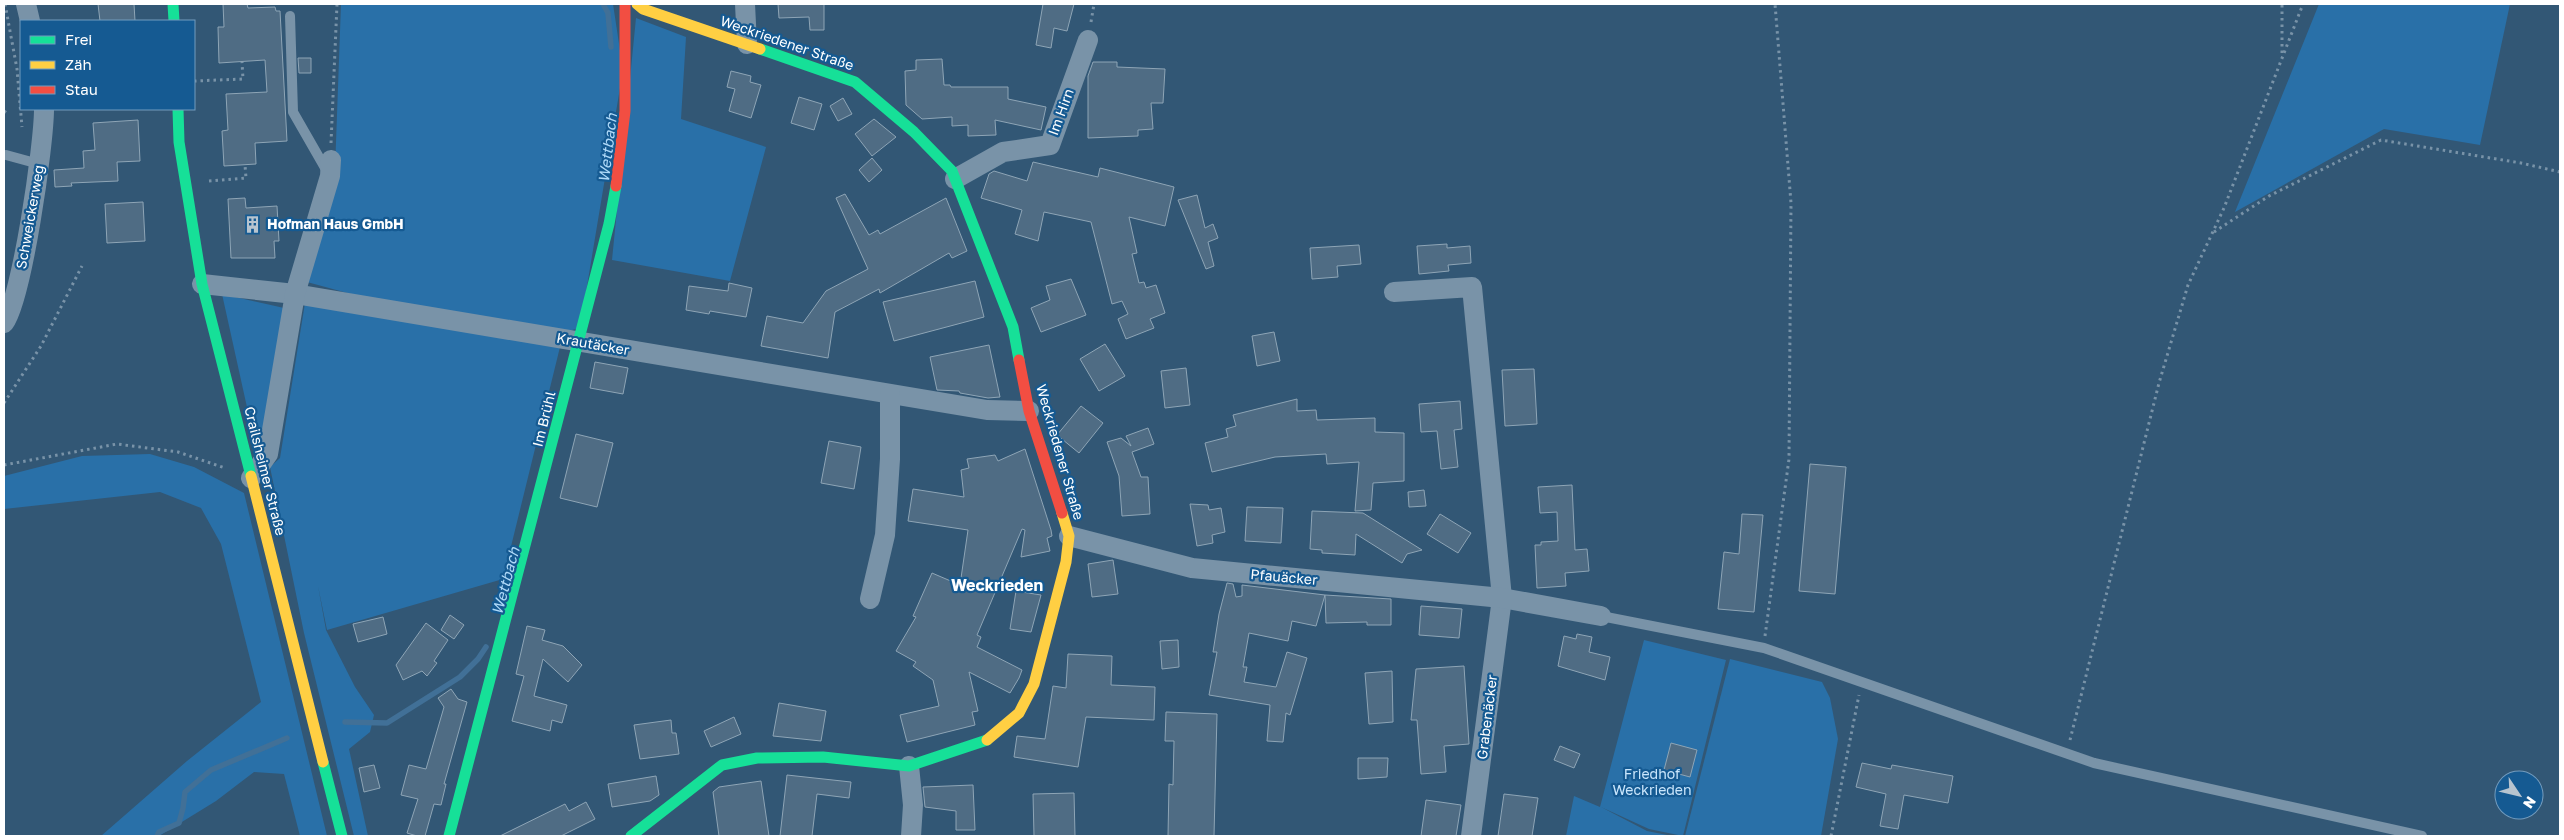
<svg xmlns="http://www.w3.org/2000/svg" width="2564" height="840" viewBox="0 0 2564 840" font-family="'Golos Text',sans-serif">
<rect width="100%" height="100%" fill="#325775"/>
<g fill="#2970a8">
<polygon points="341,4 613,4 623,70 580,328 564,332 362,297 307,282 335,170"/>
<polygon points="2319,4 2510,4 2480,145 2384,129 2235,212"/>
<polygon points="636,18 686,37 681,119 766,147 730,281 612,260"/>
<polygon points="222,294 284,308 258,457"/>
<polygon points="305,303 560,347 503,579 327,630 318,586 326,630 355,687 374,715 370,732 349,749 368,836 354,836 304,633 270,467 280,458"/>
<polygon points="150,454 194,467 244,493 327,836 300,836 284,774 254,772 216,801 159,836 101,836 187,761 261,702 221,544 201,508 160,492 4,509 4,476 82,456"/>
<polygon points="1644,640 1726,660 1683,836 1649,829 1601,807 1647,831 1672,836 1566,836 1574,796 1600,807"/>
<polygon points="1730,659 1822,682 1830,698 1838,739 1821,836 1685,836"/>
</g>
<g fill="none" stroke-linecap="round" stroke-linejoin="round">
<g stroke="#417097" stroke-width="5.5">
<polyline points="603,4 608,13 611,47"/>
<polyline points="345,722 387,723 460,677 478,659 486,647"/>
<polyline points="157,836 159,832 179,823 183,808 185,792 211,770 287,738"/>
</g>
</g>
<g fill="#4f6c84" stroke="#8ea5b6">
<polygon points="98,4 134,4 135,21 100,21"/>
<polygon points="223,4 247,4 248,8 275,7 276,11 280,11 287,141 255,143 256,164 224,166 222,131 228,130 226,94 267,92 265,60 219,63 218,27 224,27"/>
<polygon points="778,4 824,4 824,30 810,30 809,17 779,18"/>
<polygon points="1043,4 1074,4 1067,31 1054,28 1051,48 1036,45"/>
<polygon points="298,58 311,58 311,73 299,73"/>
<polygon points="942,59 944,85 950,85 951,87 1008,87 1008,99 1046,107 1041,130 995,120 996,135 968,136 968,125 952,126 952,117 922,119 906,105 905,71 916,70 916,60"/>
<polygon points="1093,62 1117,62 1117,67 1165,69 1163,103 1151,103 1153,129 1138,130 1138,136 1088,138 1088,76"/>
<polygon points="731,71 751,76 750,82 761,85 751,118 729,111 735,89 727,87"/>
<polygon points="799,97 822,104 814,130 791,123"/>
<polygon points="843,98 852,114 838,121 830,106"/>
<polygon points="874,119 896,137 872,156 855,134"/>
<polygon points="138,120 140,161 117,162 118,181 71,183 72,186 55,187 54,170 84,168 83,151 95,150 93,123"/>
<polygon points="872,158 882,170 869,182 859,170"/>
<polygon points="1033,162 1098,177 1100,168 1174,187 1165,226 1129,217 1137,253 1132,254 1139,283 1144,282 1146,288 1156,285 1165,313 1150,319 1154,328 1126,339 1118,319 1128,314 1122,301 1112,304 1091,222 1044,212 1038,241 1015,234 1022,210 981,198 989,174 994,171 1027,181"/>
<polygon points="845,194 869,235 878,230 880,234 946,198 967,251 952,258 949,253 880,293 879,289 835,312 828,358 761,346 767,316 803,323 826,291 868,269 836,198"/>
<polygon points="1197,195 1205,228 1213,224 1218,238 1208,242 1214,266 1206,269 1178,200"/>
<polygon points="245,198 246,208 277,206 279,241 274,241 275,258 231,258 228,199"/>
<polygon points="143,202 145,241 107,243 105,204"/>
<polygon points="1447,244 1447,248 1470,246 1471,263 1448,265 1449,271 1419,274 1417,246"/>
<polygon points="1359,245 1361,264 1337,266 1338,277 1312,279 1310,248"/>
<polygon points="1071,279 1086,315 1041,332 1031,308 1050,300 1046,286"/>
<polygon points="975,281 984,317 894,341 883,302"/>
<polygon points="729,283 752,288 746,317 710,311 709,314 686,310 689,286 728,291"/>
<polygon points="1274,332 1280,361 1257,366 1252,336"/>
<polygon points="1105,344 1125,376 1099,391 1080,359"/>
<polygon points="989,345 1000,397 988,398 960,393 959,391 937,390 930,357"/>
<polygon points="595,362 628,368 623,394 590,388"/>
<polygon points="1186,368 1190,405 1165,408 1161,371"/>
<polygon points="1534,369 1537,424 1505,426 1502,370"/>
<polygon points="1297,399 1297,411 1316,410 1317,420 1375,418 1375,432 1404,433 1404,481 1373,483 1371,510 1355,511 1359,462 1327,464 1326,454 1275,457 1212,472 1205,443 1228,437 1226,429 1236,426 1233,415"/>
<polygon points="1460,401 1462,429 1454,430 1458,467 1441,469 1437,431 1421,432 1419,404"/>
<polygon points="1081,406 1103,423 1079,453 1057,435"/>
<polygon points="1148,428 1154,444 1132,452 1141,477 1148,477 1150,514 1122,516 1119,476 1107,442 1121,438 1131,446 1126,436"/>
<polygon points="576,434 613,443 597,507 560,498"/>
<polygon points="829,441 861,447 854,489 821,483"/>
<polygon points="1025,449 1051,530 1052,536 1047,538 1050,551 1021,557 1025,530 1022,529 977,635 981,637 977,647 1022,670 1019,678 1010,693 969,672 978,711 972,712 975,725 907,742 900,715 939,706 933,680 913,666 916,662 896,651 916,617 913,616 932,573 960,585 968,530 908,521 913,489 964,497 961,470 969,468 967,459 995,455 998,461"/>
<polygon points="1810,464 1846,467 1835,594 1799,591"/>
<polygon points="1572,485 1575,550 1587,549 1589,571 1565,573 1566,586 1537,588 1535,545 1541,545 1541,542 1558,541 1557,512 1540,513 1538,487"/>
<polygon points="1424,490 1426,506 1409,507 1408,492"/>
<polygon points="1190,504 1208,505 1209,510 1221,508 1225,532 1212,535 1213,543 1197,546"/>
<polygon points="1247,507 1283,508 1281,543 1245,541"/>
<polygon points="1312,511 1363,513 1422,550 1407,554 1402,563 1356,534 1355,555 1322,553 1322,550 1310,549"/>
<polygon points="1440,514 1471,533 1458,553 1427,534"/>
<polygon points="1742,514 1763,515 1754,612 1718,609 1724,552 1739,554"/>
<polygon points="1113,560 1118,594 1092,597 1088,564"/>
<polygon points="1227,583 1233,584 1236,597 1242,596 1242,585 1325,595 1316,626 1292,621 1288,641 1249,633 1243,667 1247,667 1244,682 1276,687 1287,652 1307,658 1290,715 1286,713 1283,742 1267,741 1270,705 1209,695 1217,652 1213,652 1219,614"/>
<polygon points="1016,591 1041,595 1031,632 1010,629"/>
<polygon points="1325,595 1391,599 1391,625 1367,625 1367,622 1326,623"/>
<polygon points="1421,606 1462,609 1459,638 1419,635"/>
<polygon points="450,615 464,625 454,639 441,630"/>
<polygon points="383,617 387,634 358,642 353,624"/>
<polygon points="426,623 448,640 434,661 437,663 427,676 422,671 403,680 396,665"/>
<polygon points="527,626 545,630 542,640 563,646 582,665 568,682 543,659 534,696 567,705 562,723 552,720 550,731 512,721 524,676 516,674"/>
<polygon points="1577,634 1592,637 1589,652 1610,657 1605,680 1558,666 1564,636 1576,639"/>
<polygon points="1178,640 1179,667 1162,669 1160,641"/>
<polygon points="1068,654 1112,656 1111,685 1155,687 1154,720 1086,717 1078,767 1014,757 1017,736 1045,739 1053,686 1066,688"/>
<polygon points="1464,666 1469,744 1444,746 1446,772 1421,774 1417,720 1411,720 1416,669"/>
<polygon points="1392,671 1393,722 1369,724 1365,673"/>
<polygon points="451,689 458,699 467,702 444,784 446,784 441,805 434,804 425,836 417,836 407,833 418,799 401,795 409,765 426,769 444,707 438,698"/>
<polygon points="779,703 826,711 821,741 773,736"/>
<polygon points="1166,712 1217,714 1214,836 1168,836 1169,784 1173,785 1174,741 1165,741"/>
<polygon points="734,717 741,734 711,747 704,731"/>
<polygon points="671,720 672,733 676,733 679,754 640,759 634,725"/>
<polygon points="1671,743 1697,750 1690,777 1664,770"/>
<polygon points="1560,746 1580,754 1574,768 1554,760"/>
<polygon points="1358,758 1388,758 1387,777 1358,779"/>
<polygon points="1862,763 1891,769 1892,765 1953,776 1948,803 1904,795 1898,829 1880,826 1886,794 1856,787"/>
<polygon points="374,765 380,788 364,792 359,768"/>
<polygon points="787,775 851,782 849,798 817,794 812,836 780,836"/>
<polygon points="656,776 659,795 650,801 612,807 608,784"/>
<polygon points="761,781 769,836 719,836 713,792 719,787"/>
<polygon points="973,785 975,830 956,830 956,811 925,807 923,787"/>
<polygon points="1074,793 1075,836 1034,836 1033,794"/>
<polygon points="1504,794 1538,798 1532,836 1498,836"/>
<polygon points="1426,800 1461,805 1456,836 1421,836"/>
<polygon points="586,802 595,819 561,836 500,836 565,804 569,811"/>
</g>
<g fill="none" stroke-linecap="round" stroke-linejoin="round">
<g stroke="#7993a8" stroke-width="3" stroke-dasharray="2.5 4" stroke-linecap="butt">
<polyline points="5,4 17,69 22,127"/>
<polyline points="1091,22 1094,4"/>
<polyline points="2282,53 2282,4"/>
<polyline points="194,81 243,79 242,62"/>
<polyline points="4,111 8,114"/>
<polyline points="331,143 337,4"/>
<polyline points="209,181 246,178 245,165"/>
<polyline points="2214,232 2269,196 2381,140 2521,163 2560,172"/>
<polyline points="4,403 41,346 82,266"/>
<polyline points="4,465 117,444 178,452 225,468"/>
<polyline points="1765,636 1789,459 1791,203 1775,4"/>
<polyline points="2070,740 2159,383 2188,285 2224,208 2303,4"/>
<polyline points="1831,836 1859,695"/>
</g>
<g stroke="#7993a8" stroke-width="10">
<polyline points="290,16 293,112 328,173"/>
<polyline points="6,155 39,164"/>
<polyline points="1601,616 1764,648 2094,763 2422,836"/>
</g>
<g stroke="#7993a8" stroke-width="20">
<polyline points="26,4 30,21"/>
<polyline points="745,4 747,44"/>
<polyline points="955,179 1003,152 1050,145 1088,40"/>
<polyline points="202,284 295,294 987,410 1029,411"/>
<polyline points="1394,292 1472,287 1502,598 1471,836"/>
<path d="M4 323C22 299 44 144 44 109"/>
<polyline points="251,478 268,454 295,294 330,176 331,160"/>
<polyline points="1069,536 1192,568 1502,598 1601,616"/>
<polyline points="870,599 885,535 890,459 890,395"/>
<polyline points="909,766 913,805 911,836"/>
</g>
<g stroke="#16e098" stroke-width="11">
<polyline points="173,4 174,21"/>
<polyline points="760,49 855,82 914,132 952,171 1013,327 1019,360"/>
<polyline points="178,109 179,142 202,284 251,476"/>
<polyline points="323,762 342,836"/>
<polyline points="449,836 609,224 616,186"/>
<polyline points="631,836 722,765 757,758 823,757 909,766 987,740"/>
</g>
<g stroke="#ffcf43" stroke-width="11">
<polyline points="637,4 643,9 760,49"/>
<polyline points="251,476 323,762"/>
<polyline points="987,740 1019,713 1034,684 1066,562 1069,536 1062,513"/>
</g>
<g stroke="#f24e42" stroke-width="11">
<polyline points="616,186 625,111 625,4"/>
<polyline points="1019,360 1029,411 1062,513"/>
</g>
</g>
<defs>
<symbol id="building-bare" viewBox="-9 -9 18 18"><path d="M-4-6H4V6H1V3H-1V6H-4ZM-2.5-4.3h1.7v1.8h-1.7ZM.8-4.3h1.7v1.8H.8ZM-2.5-1h1.7V.8h-1.7ZM.8-1h1.7V.8H.8Z" fill="#b7c4cf" stroke="#155a92" stroke-width="2.5" paint-order="stroke"/></symbol>
</defs>
<g fill-rule="evenodd">
<use href="#building-bare" x="240" y="212" width="25" height="25"/>
</g>
<g text-anchor="middle" stroke-width="4.5" stroke-linejoin="round" paint-order="stroke">
<g font-size="14" fill="#fff" stroke="#155a92">
<text transform="translate(787 43) rotate(19)" y="5">Weckriedener Straße</text>
<text transform="translate(1061 112) rotate(-70)" y="5">Im Hirn</text>
<text transform="translate(30 217) rotate(-80)" y="5">Schweickerweg</text>
<text transform="translate(593 344) rotate(10)" y="5">Krautäcker</text>
<text transform="translate(544 419) rotate(-76)" y="5">Im Brühl</text>
<text transform="translate(1060 452) rotate(74)" y="5">Weckriedener Straße</text>
<text transform="translate(265 471) rotate(76)" y="5">Crailsheimer Straße</text>
<text transform="translate(1284 577) rotate(5)" y="5">Pfauäcker</text>
<text transform="translate(1487 717) rotate(-83)" y="5">Grabenäcker</text>
</g>
<g font-size="14" font-weight="bold" fill="#fff" stroke="#155a92" text-anchor="start">
<text x="267" y="229">Hofman Haus GmbH</text>
</g>
<g font-size="14" fill="#cae6fc" stroke="#155a92">
<text x="1652" y="779">Friedhof<tspan x="1652" dy="16">Weckrieden</tspan></text>
</g>
<g font-size="15" font-style="italic" fill="#afd9f8" stroke="#155a92">
<text transform="translate(608 148) rotate(-83)" y="5">Wettbach</text>
<text transform="translate(506 581) rotate(-75)" y="5">Wettbach</text>
</g>
<g font-size="16" font-weight="bold" fill="#fff" stroke="#155a92">
<text x="997" y="591">Weckrieden</text>
</g>
</g>
<rect width="2564" height="840" fill="none" stroke="#ffffff" stroke-width="10"/>
<rect x="20" y="20" width="175" height="90" fill="#155a92" stroke="#739cbe"/>
<rect x="30" y="36" width="25" height="8" fill="#16e098" stroke="#739cbe"/>
<text x="65" y="45" font-size="15" fill="#ffffff">Frei</text>
<rect x="30" y="61" width="25" height="8" fill="#ffcf43" stroke="#739cbe"/>
<text x="65" y="70" font-size="15" fill="#ffffff">Zäh</text>
<rect x="30" y="86" width="25" height="8" fill="#f24e42" stroke="#739cbe"/>
<text x="65" y="95" font-size="15" fill="#ffffff">Stau</text>
<g transform="translate(2519 795) rotate(125)"><circle r="24" fill="#155a92" stroke="#739cbe"/>
<path d="M0-4L9 19L0 12L-9 19Z" fill="#b7c4cf"/>
<text y="-8" font-size="14" font-weight="bold" text-anchor="middle" fill="#ffffff">N</text>
</g>
</svg>
